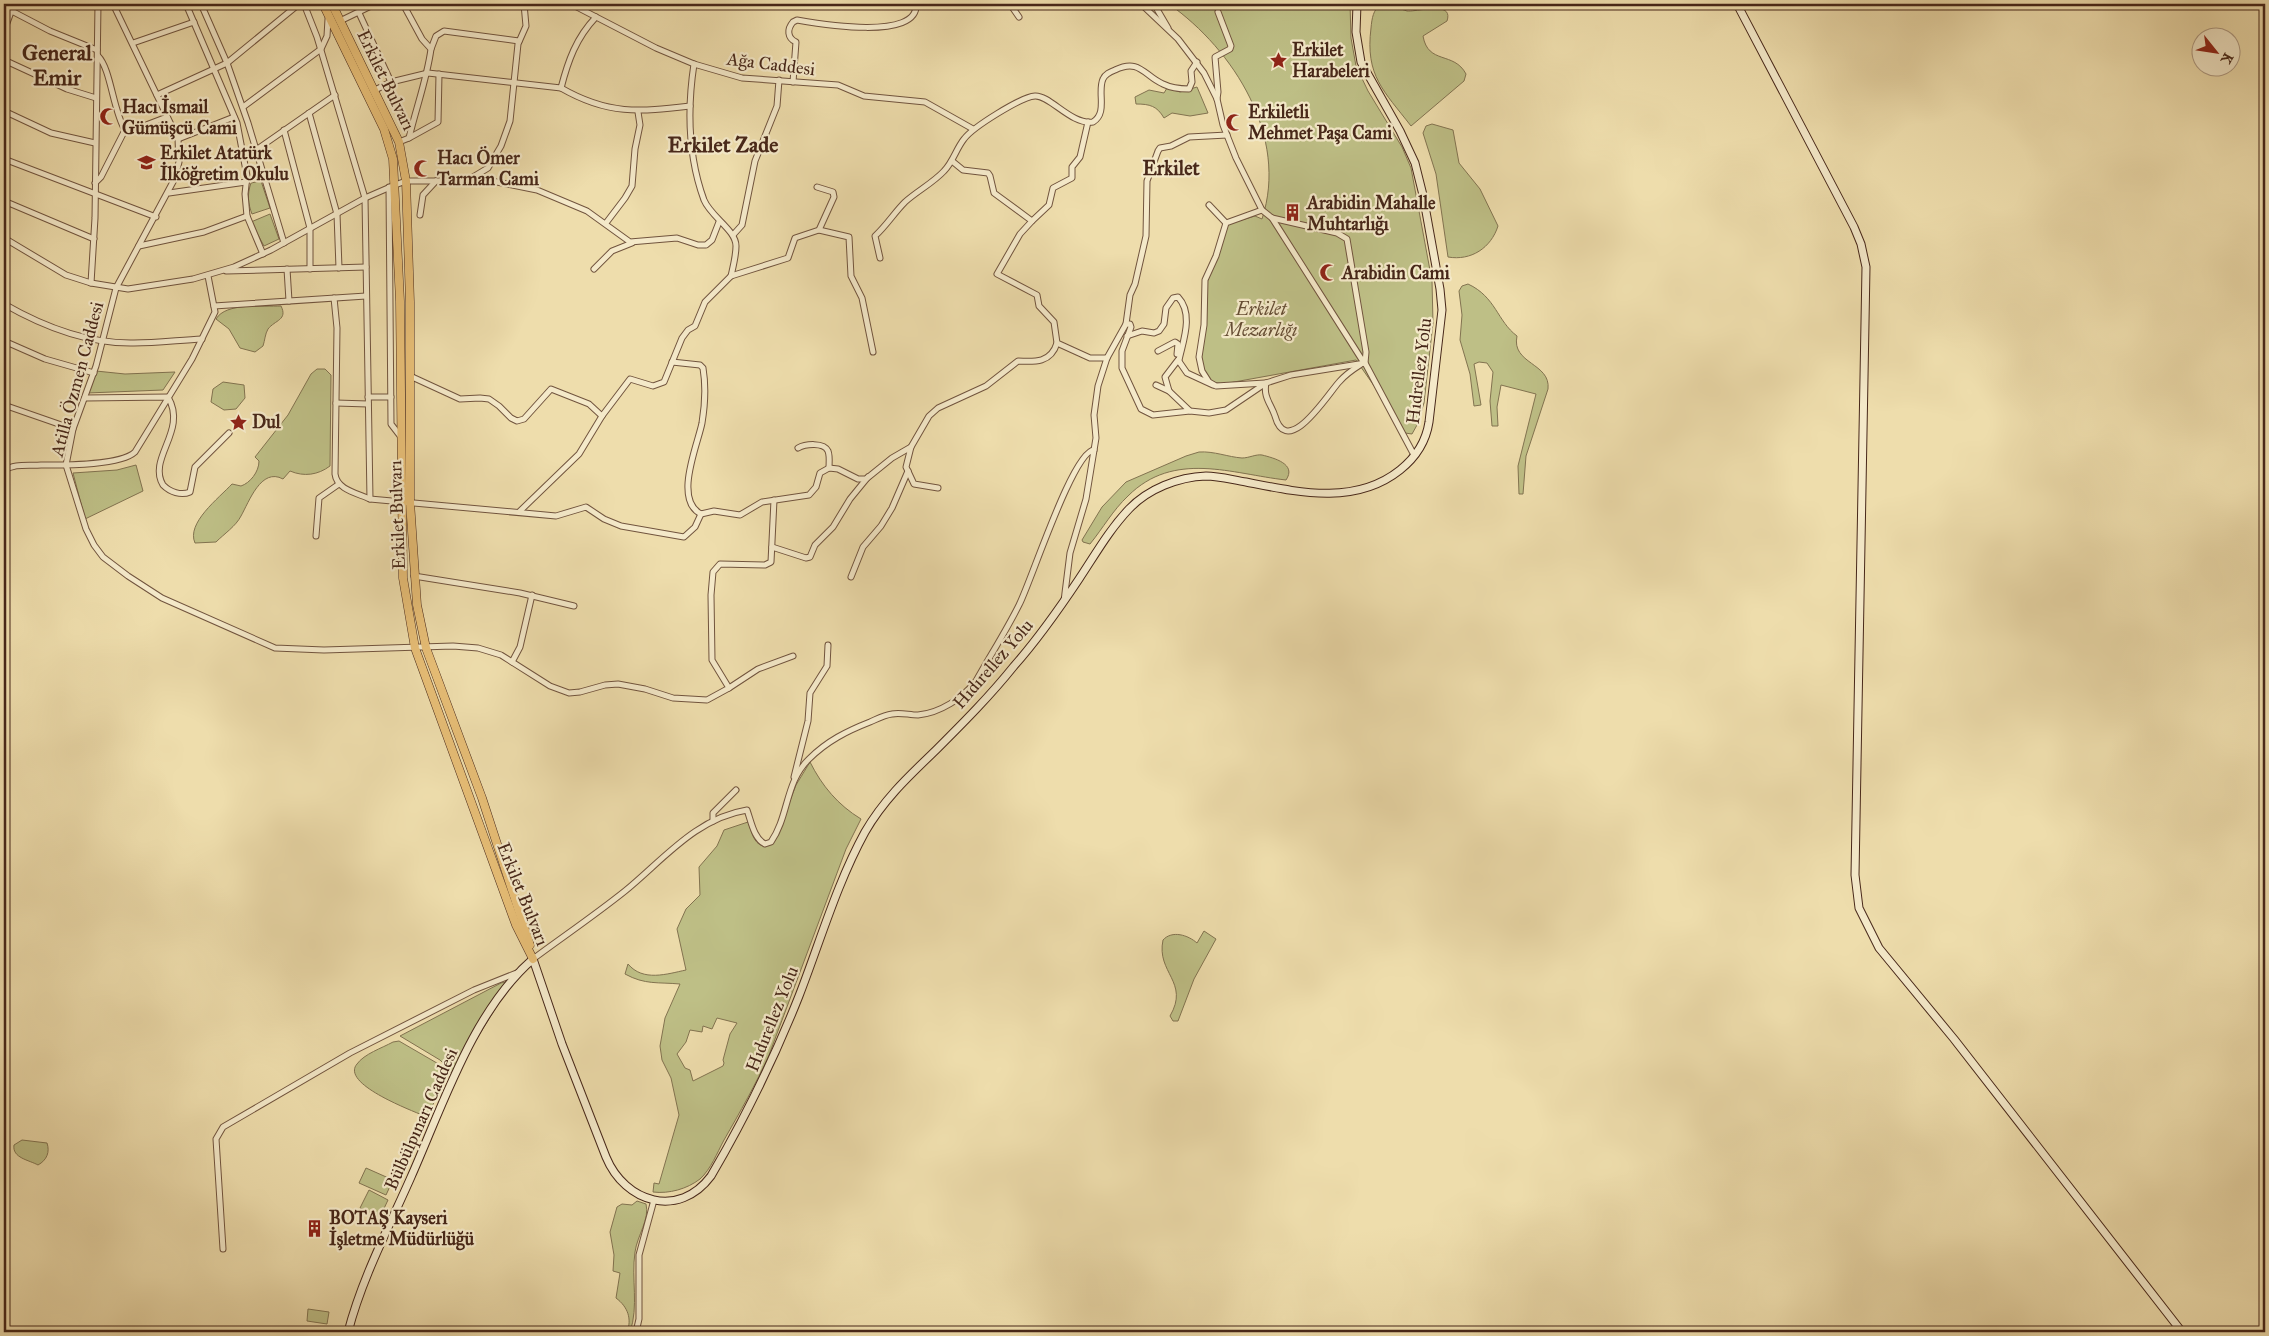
<svg xmlns="http://www.w3.org/2000/svg" width="2269" height="1336" viewBox="0 0 2269 1336" font-family="'IM FELL Great Primer',serif">
<rect width="100%" height="100%" fill="#eeddac"/>
<filter id="stains"><feTurbulence type="fractalNoise" baseFrequency=".004" numOctaves="4"/><feColorMatrix values="0 0 0 0 .2 0 0 0 0 .09 0 0 0 0 .02 0 0 0 .5 -.17"/></filter>
<radialGradient id="worn" r=".72"><stop offset=".6" stop-color="#630" stop-opacity="0"/><stop offset="1" stop-color="#630" stop-opacity=".3"/></radialGradient>
<g fill="#bebf86" stroke="#827350" fill-rule="evenodd">
<path d="M1169 4H1350L1351 38 1356 66 1368 91 1402 147 1411 168 1432 281 1433 323 1424 403 1417 425 1412 434 1405 433 1391 410 1356 360 1223 384 1208 381 1199 367 1204 284 1228 224 1255 216 1262 219C1289 137 1234 50 1169 4Z"/>
<path d="M1381 4C1385 4 1390 3 1393 4 1398 5 1401 10 1407 11 1418 12 1454 0 1447 21L1423 36C1428 65 1454 51 1466 74L1464 81 1411 126C1384 91 1365 76 1371 28 1372 18 1373 10 1381 4Z"/>
<path d="M1197 87 1208 113 1190 116 1172 113 1164 118C1157 106 1150 104 1136 104L1135 97 1149 90 1164 93 1167 88 1180 92Z"/>
<path d="M1432 124 1453 130 1459 163 1480 189 1498 226C1491 248 1471 261 1448 257L1436 174 1423 133 1426 126Z"/>
<path d="M261 181 270 208 252 214C248 204 247 194 251 183Z"/>
<polygon points="270,214 279,239 264,246 251,222"/>
<path d="M1468 284C1496 297 1497 321 1517 336 1511 364 1551 363 1548 389L1526 456 1523 494H1519L1518 466 1536 394 1501 385 1497 407 1498 426H1492L1490 401 1493 372 1487 363 1479 362 1474 364 1481 405 1474 406 1470 374 1460 340 1462 315 1459 291 1462 286Z"/>
<path d="M281 306C288 320 275 320 268 329 265 334 265 340 263 346L255 352 240 348 229 329 216 319C226 302 263 307 281 306Z"/>
<path d="M317 369H325L331 375 330 466C318 475 304 477 290 471L283 479C261 467 249 502 241 516 236 526 224 534 216 542L195 543C186 523 219 498 232 484L241 486C250 483 259 472 259 461L255 457 288 415 311 374Z"/>
<polygon points="96,371 125,374 175,372 163,390 87,393"/>
<polygon points="223,382 244,385 245,398 236,409 224,410 211,402 213,389"/>
<path d="M1199 452C1214 451 1228 457 1242 458 1249 458 1256 454 1262 455 1274 458 1297 464 1286 480 1232 474 1174 450 1128 496 1113 510 1103 528 1090 544L1083 542 1082 540 1102 507 1126 482 1186 456Z"/>
<polygon points="136,465 143,491 85,519 73,473 117,470"/>
<path d="M810 762C822 786 838 805 861 819L846 849 769 1055C756 1084 740 1112 724 1140 717 1153 711 1169 700 1179 687 1189 669 1194 653 1192L654 1183 659 1184 679 1115 671 1078 662 1060 660 1046 665 1018 680 984C658 982 645 985 625 974L628 964C643 982 667 974 686 970L677 929 686 909 700 895 699 867 717 846 724 830 748 822C752 832 753 843 763 846L776 837 796 785ZM717 1018 737 1023 730 1034 723 1060 724 1063 723 1066 693 1081 690 1070 685 1068 677 1054 686 1042 690 1030 702 1032 703 1026 712 1029Z"/>
<path d="M1204 931 1216 939 1194 979 1178 1021H1173L1170 1016C1190 982 1156 973 1163 940 1172 930 1188 935 1197 943Z"/>
<polygon points="513,980 463,1061 448,1075 445,1065 440,1060 400,1036 501,983"/>
<path d="M399 1041 442 1066 446 1077 427 1117C413 1111 340 1084 357 1064 364 1054 382 1048 393 1042Z"/>
<path d="M22 1140 47 1143C50 1152 47 1160 38 1165 29 1160 12 1158 14 1145Z"/>
<polygon points="366,1168 393,1180 386,1195 359,1183"/>
<polygon points="369,1190 388,1200 380,1217 360,1208"/>
<path d="M637 1201 646 1204C650 1219 637 1236 635 1252 631 1279 639 1306 630 1332H627C632 1319 628 1307 616 1298L620 1273 613 1271 614 1255 610 1232 617 1207 622 1204 632 1205Z"/>
<polygon points="308,1309 329,1312 327,1324 307,1321"/>
</g>
<g fill="none" stroke-linecap="round" stroke-linejoin="round">
<defs>
<g id="street">
<polyline points="113,4 178,139 179,162 174,180 116,288 96,366 73,429 66,465 86,529 94,545 103,557 128,576 162,598 275,648 324,650 453,646 478,648 501,655 550,686 569,693 580,692 605,685 618,684 645,689 673,698 707,700 729,688 712,660 711,595 713,572 720,564 765,565 771,562 774,500"/>
<polyline points="186,4 237,123 247,176 245,194 247,216 263,254"/>
<polyline points="201,4 227,63 248,123 284,243"/>
<polyline points="304,4 317,37 365,198 370,499"/>
<polyline points="571,4 656,48 694,64 742,78 838,85 864,96 925,102 973,129"/>
<polyline points="1010,4 1019,17"/>
<polyline points="1141,4 1178,39 1204,73 1217,99 1223,125 1236,158 1262,210 1272,218 1337,233 1347,239 1366,352 1365,363 1414,455"/>
<polyline points="1154,4 1168,28"/>
<polyline points="4,7 50,31 97,50"/>
<polyline points="359,13 391,82"/>
<polyline points="340,21 375,4"/>
<polyline points="4,31 14,4"/>
<polyline points="133,43 194,22"/>
<polyline points="431,49 436,36 444,31 519,41"/>
<path d="M98 56C111 69 113 111 125 130L138 128 167 117"/>
<polyline points="4,60 67,89 96,98"/>
<path d="M694 64C687 110 688 156 704 200 711 217 736 230 736 246 736 256 733 267 731 276"/>
<path d="M793 82 796 42C787 38 787 29 793 22L797 20C820 24 919 41 916 4"/>
<path d="M561 88C608 115 639 112 690 106"/>
<path d="M375 90 391 82 428 73 561 88C568 61 576 38 596 17"/>
<polyline points="157,95 227,63 299,4"/>
<polyline points="1217,99 1218,92 1215,57 1230,49 1231,46 1218,12"/>
<polyline points="243,107 321,49 327,36 328,19"/>
<polyline points="4,111 51,133 95,143"/>
<polyline points="309,113 337,214 339,268"/>
<polyline points="284,130 310,228 310,269"/>
<polyline points="409,138 438,122 439,74"/>
<polyline points="178,139 234,117"/>
<path d="M399 142 409 138C416 108 427 79 431 49L422 39 403 4"/>
<polyline points="256,150 335,95"/>
<polyline points="4,159 156,217"/>
<polyline points="952,161 963,170 988,173 990,176 994,193 1032,221 1020,234 997,274 1037,295 1039,306 1054,322 1057,343 1090,358 1107,358"/>
<polyline points="468,180 488,168 501,146 510,121 518,44 526,26 524,4"/>
<polyline points="95,183 101,177 125,130"/>
<polyline points="389,187 391,424 401,437"/>
<polyline points="169,193 246,182"/>
<polyline points="4,201 94,239"/>
<polyline points="1209,205 1226,223"/>
<polyline points="1262,210 1226,223 1216,256 1205,280 1204,325 1199,357 1202,371 1209,382 1216,386 1265,383"/>
<polyline points="420,215 423,195 436,181"/>
<polyline points="1272,218 1364,363"/>
<polyline points="1032,221 1049,205 1053,188 1072,178 1072,167 1080,157 1088,122"/>
<polyline points="606,223 625,198 632,186 635,149 640,125 638,112"/>
<polyline points="819,230 849,237 851,276 862,298 873,352"/>
<polyline points="733,235 742,225 755,161 777,106 779,80"/>
<polyline points="4,238 66,275 91,283 128,289 193,279 234,267 271,250 365,198 395,185 406,181 492,181 537,190 587,211 630,242 677,238 698,245 706,245 712,240 719,222"/>
<polyline points="139,246 204,232 247,216"/>
<path d="M880 258 875 236C887 225 894 213 905 202 917 191 933 183 944 171 953 162 956 149 964 139 973 127 1021 97 1035 96 1050 95 1071 125 1093 122 1108 113 1097 92 1103 79 1105 74 1110 72 1115 70 1140 58 1144 76 1163 84 1171 88 1180 89 1189 89L1192 82 1191 71 1197 62"/>
<polyline points="287,269 289,301"/>
<polyline points="594,269 612,251 632,243"/>
<polyline points="226,271 366,267"/>
<polyline points="91,283 95,218 98,4"/>
<path d="M334 298 337 328 335 474C337 490 357 493 370 499L556 516 586 507 604 519 621 526 684 537 695 527 701 514"/>
<path d="M4 304C44 327 87 344 134 343 157 343 180 340 202 339"/>
<polyline points="214,306 366,296"/>
<polyline points="1126,324 1130,324 1131,327 1122,351 1122,368 1141,409 1153,415 1190,411"/>
<path d="M1127 336 1142 331 1154 333 1159 331 1164 324 1166 308 1173 298 1178 297C1194 314 1183 341 1179 360"/>
<polyline points="4,341 45,359 94,373"/>
<polyline points="1158,351 1175,342 1178,344 1177,354"/>
<path d="M672 362 700 365 703 368C706 386 705 405 702 423 698 444 673 500 701 514"/>
<polyline points="410,376 460,399 480,398 489,399 499,406 511,418 517,421 524,419 551,389 589,404 602,416"/>
<path d="M1266 383C1263 397 1271 404 1275 416 1287 460 1328 394 1339 382 1345 375 1352 370 1360 365"/>
<polyline points="1156,385 1169,391"/>
<polyline points="1213,385 1187,373 1178,360 1165,377 1169,391 1190,411 1209,413 1226,410 1266,383 1291,375 1365,363"/>
<polyline points="368,397 391,397"/>
<path d="M85 398 168 397C188 431 147 458 163 485 170 492 181 496 190 492L195 467 229 433"/>
<polyline points="336,403 368,404"/>
<polyline points="4,405 73,429"/>
<polyline points="911,447 906,467 914,484 938,488"/>
<path d="M798 448C805 444 824 442 828 451 830 456 829 463 829 468"/>
<path d="M4 471C14 463 28 466 41 465 62 465 120 466 135 452L192 359 215 312 208 276"/>
<polyline points="520,511 579,454 602,416 630,379 653,386 664,382 682,338 688,330 695,326 705,302 731,276 788,258 795,238 819,230 834,197 833,192 817,187"/>
<path d="M701 514 714 511 740 515 762 502 809 495 816 487 820 473 829 468 838 469 858 479H866L892 458 911 447 929 416 938 408 986 386 1018 361C1035 362 1051 363 1057 343"/>
<polyline points="316,536 319,498 339,484"/>
<polyline points="772,547 806,558 810,557 815,545 833,527 850,499 868,477"/>
<polyline points="414,576 520,593 574,606"/>
<polyline points="851,577 863,547 881,526 892,508 908,471"/>
<polyline points="1064,601 1070,553 1086,499 1096,438 1094,415 1098,386 1107,358 1126,324 1130,295 1135,284 1146,236 1147,181 1158,151 1160,148 1171,146 1189,137 1227,135"/>
<polyline points="512,662 520,647 532,595"/>
<polyline points="729,688 758,669 793,656"/>
<polyline points="794,777 808,721 810,693 827,666 828,645"/>
<polyline points="713,821 713,813 736,790"/>
<path d="M533 959C564 936 595 915 625 891 663 860 696 818 747 810 751 821 754 839 765 844L771 842C789 816 785 782 809 759 827 741 847 731 870 722 877 719 884 715 892 714 900 712 909 715 918 715 940 713 963 698 976 681 990 656 1006 631 1019 605 1031 582 1073 451 1094 450"/>
<polyline points="223,1249 216,1139 223,1127 350,1053 474,990 519,972"/>
<polyline points="636,1332 639,1319 639,1255 654,1200"/>
</g>
<g id="secondary">
<polyline points="1737,4 1854,227 1861,244 1866,267 1855,875 1859,908 1879,948 1954,1039 2182,1332"/>
<path d="M348 1332C362 1278 389 1227 411 1177 443 1105 473 1011 533 959L562 1044 606 1157C625 1203 679 1219 711 1176 745 1118 774 1059 799 996 820 942 837 883 865 832 884 799 909 776 936 750 963 723 990 696 1014 666 1038 639 1059 609 1079 579 1095 555 1109 530 1129 509 1148 489 1178 477 1206 476 1219 476 1233 480 1246 482 1297 492 1355 506 1400 470 1415 458 1426 442 1429 422L1442 310 1440 289 1423 195 1415 163 1400 131 1361 62 1356 32 1357 4"/>
</g>
<g id="primary">
<polyline points="323,4 384,129 393,159 400,301 403,578 415,648 516,925 533,959"/>
<polyline points="332,4 399,142 406,181 410,302 410,502 417,605 426,648 482,798 530,945"/>
</g>
</defs>
<use href="#street" stroke="#71543e" stroke-width="7"/>
<use href="#secondary" stroke="#472719" stroke-width="9"/>
<use href="#primary" stroke="#472719" stroke-width="9"/>
<use href="#street" stroke="#f4e9c9" stroke-width="5"/>
<use href="#secondary" stroke="#f4e9c9" stroke-width="7"/>
<use href="#primary" stroke="#e7be76" stroke-width="8"/>
</g>
<defs>
<symbol id="sight-bare" viewBox="-9 -9 18 18"><path d="M0-6L1.8-2.2L6-1.7L2.9 1.2L3.7 5.4L0 3.3L-3.7 5.4L-2.9 1.2L-6-1.7L-1.8-2.2Z" fill="#8f2418" stroke="#f4e9c9" stroke-width="2.5" paint-order="stroke"/></symbol>
<symbol id="mosque-bare" viewBox="-9 -9 18 18"><path d="M3.5-4.9A6 6 0 1 0 3.5 4.9A5 5 0 1 1 3.5-4.9Z" fill="#8f2418" stroke="#f4e9c9" stroke-width="2.5" paint-order="stroke"/></symbol>
<symbol id="school-bare" viewBox="-9 -9 18 18"><path d="M0-5L7-2L0 1L-7-2ZM-4 1L0 2.5L4 1V4Q0 6-4 4Z" fill="#8f2418" stroke="#f4e9c9" stroke-width="2.5" paint-order="stroke"/></symbol>
<symbol id="building-bare" viewBox="-9 -9 18 18"><path d="M-4-6H4V6H1V3H-1V6H-4ZM-2.5-4.3h1.7v1.8h-1.7ZM.8-4.3h1.7v1.8H.8ZM-2.5-1h1.7V.8h-1.7ZM.8-1h1.7V.8H.8Z" fill="#8f2418" stroke="#f4e9c9" stroke-width="2.5" paint-order="stroke"/></symbol>
</defs>
<g fill-rule="evenodd">
<use href="#sight-bare" x="1266" y="48" width="25" height="25"/>
<use href="#mosque-bare" x="96" y="104" width="25" height="25"/>
<use href="#mosque-bare" x="1222" y="110" width="25" height="25"/>
<use href="#school-bare" x="134" y="150" width="25" height="25"/>
<use href="#mosque-bare" x="410" y="156" width="25" height="25"/>
<use href="#building-bare" x="1280" y="200" width="25" height="25"/>
<use href="#mosque-bare" x="1316" y="260" width="25" height="25"/>
<use href="#sight-bare" x="226" y="410" width="25" height="25"/>
<use href="#building-bare" x="302" y="1216" width="25" height="25"/>
</g>
<g text-anchor="middle" stroke-width="4.5" stroke-linejoin="round" paint-order="stroke">
<g font-size="18" font-weight="bold" fill="#472719" stroke="#f4e9c9" text-anchor="start">
<text x="1292" y="56">Erkilet<tspan x="1292" dy="21">Harabeleri</tspan></text>
<text x="122" y="113">Hacı İsmail<tspan x="122" dy="21">Gümüşcü Cami</tspan></text>
<text x="1248" y="118">Erkiletli<tspan x="1248" dy="21">Mehmet Paşa Cami</tspan></text>
<text x="160" y="159">Erkilet Atatürk<tspan x="160" dy="21">İlköğretim Okulu</tspan></text>
<text x="437" y="164">Hacı Ömer<tspan x="437" dy="21">Tarman Cami</tspan></text>
<text x="1307" y="209">Arabidin Mahalle<tspan x="1307" dy="21">Muhtarlığı</tspan></text>
<text x="1342" y="279">Arabidin Cami</text>
<text x="252" y="428">Dul</text>
<text x="329" y="1224">BOTAŞ Kayseri<tspan x="329" dy="21">İşletme Müdürlüğü</tspan></text>
</g>
<g font-size="18" fill="#472719" stroke="#f4e9c9">
<text transform="translate(771 64) rotate(7)" y="6">Ağa Caddesi</text>
<text transform="translate(386 80) rotate(64)" y="6">Erkilet Bulvarı</text>
<text transform="translate(1419 371) rotate(-83)" y="6">Hıdrellez Yolu</text>
<text transform="translate(77 379) rotate(-75)" y="6">Atilla Özmen Caddesi</text>
<text transform="translate(397 515) rotate(-92)" y="6">Erkilet Bulvarı</text>
<text transform="translate(993 664) rotate(-49)" y="6">Hıdırellez Yolu</text>
<text transform="translate(523 894) rotate(68)" y="6">Erkilet Bulvarı</text>
<text transform="translate(772 1019) rotate(-68)" y="6">Hıdırellez Yolu</text>
<text transform="translate(421 1119) rotate(-66)" y="6">Bülbülpınarı Caddesi</text>
</g>
<g font-size="18" font-style="italic" fill="#654d34" stroke="#f4e9c9">
<text x="1261" y="315">Erkilet<tspan x="1261" dy="21">Mezarlığı</tspan></text>
</g>
<g font-size="20" font-weight="bold" fill="#472719" stroke="#f4e9c9">
<text x="1171" y="175">Erkilet</text>
</g>
<g font-size="22" font-weight="bold" fill="#472719" stroke="#f4e9c9">
<text x="57" y="60">General<tspan x="57" dy="25">Emir</tspan></text>
<text x="723" y="152">Erkilet Zade</text>
</g>
</g>
<rect width="2269" height="1336" fill="none" stroke="#eeddac" stroke-width="20"/>
<rect x="5" y="5" width="2259" height="1326" fill="none" stroke="#472719" stroke-width="2.5"/>
<rect x="10" y="10" width="2249" height="1316" fill="none" stroke="#472719"/>
<g transform="translate(2216 52) rotate(120)"><circle r="24" fill="#f4e9c9" stroke="#af9b83"/>
<path d="M0-4L9 19L0 12L-9 19Z" fill="#8f2418"/>
<text y="-8" font-size="14" font-weight="bold" text-anchor="middle" fill="#472719">K</text>
</g>
<rect width="100%" height="100%" filter="url(#stains)"/>
<rect width="100%" height="100%" fill="url(#worn)"/>
</svg>
